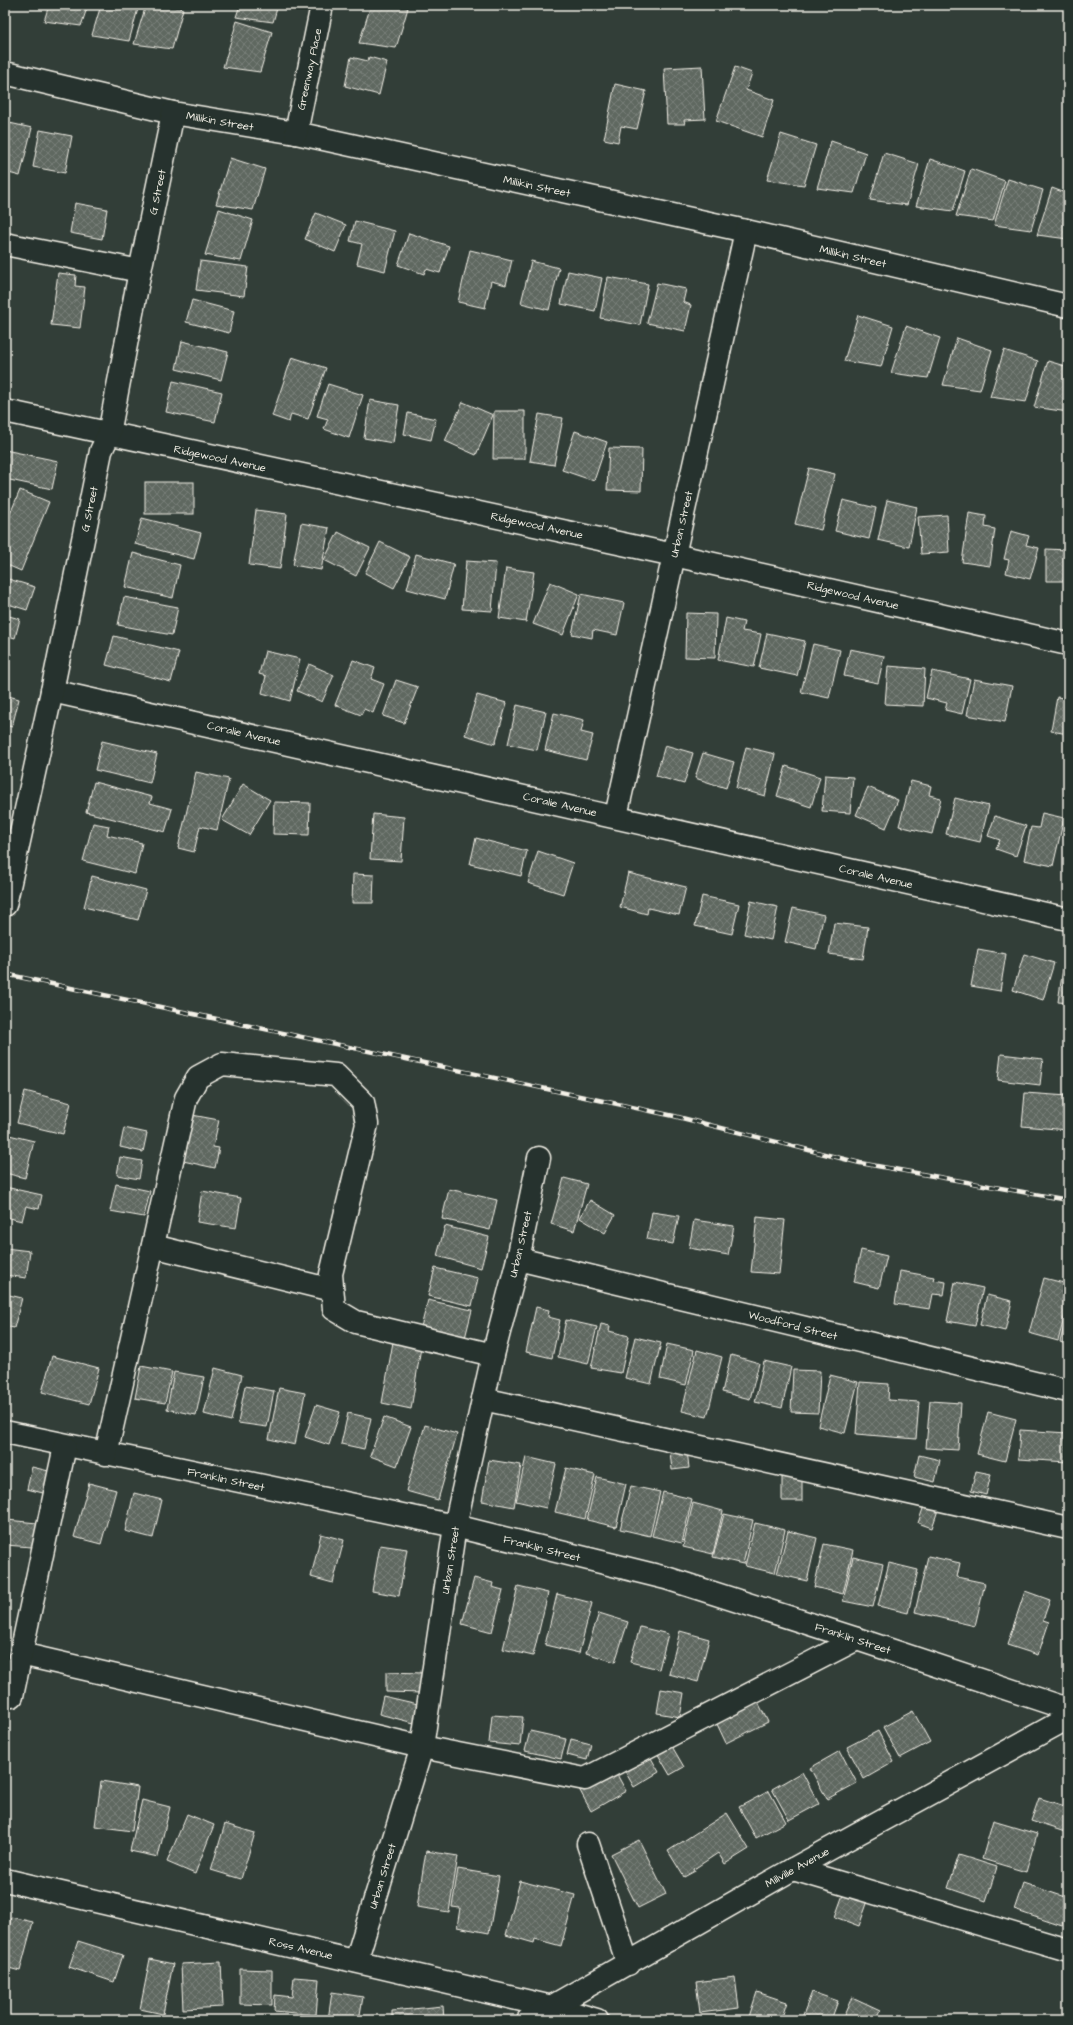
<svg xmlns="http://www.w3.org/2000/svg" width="1073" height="2025" viewBox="0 0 1073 2025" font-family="'Architects Daughter',sans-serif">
<defs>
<pattern id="building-cross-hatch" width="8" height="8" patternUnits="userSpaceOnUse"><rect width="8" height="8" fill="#5f6861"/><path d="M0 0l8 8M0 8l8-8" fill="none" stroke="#777e78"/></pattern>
</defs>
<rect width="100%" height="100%" fill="#323e38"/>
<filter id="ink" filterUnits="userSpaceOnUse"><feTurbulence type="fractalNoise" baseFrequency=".025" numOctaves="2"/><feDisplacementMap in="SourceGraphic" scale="8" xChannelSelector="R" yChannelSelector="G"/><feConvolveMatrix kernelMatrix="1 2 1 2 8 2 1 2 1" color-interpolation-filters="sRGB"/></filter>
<g filter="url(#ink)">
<g fill="url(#building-cross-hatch)" stroke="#f4f1e8">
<polygon points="49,5 88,5 81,26 44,21"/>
<polygon points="101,5 139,5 129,41 92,35"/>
<polygon points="146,5 172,5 183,9 172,49 134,44"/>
<polygon points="240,5 278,5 273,22 236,17"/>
<polygon points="371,5 400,5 408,8 396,48 359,43"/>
<polygon points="237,21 272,32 260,72 223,67"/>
<polygon points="351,57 368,61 369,57 387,62 379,95 345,86"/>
<polygon points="702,66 705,119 684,120 685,124 667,124 664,68"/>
<polygon points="735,67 752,73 746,90 774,100 762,137 716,121"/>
<polygon points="615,84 646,91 637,129 621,126 618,142 604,139"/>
<polygon points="5,122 32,128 20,176 5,172"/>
<polygon points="40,130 72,136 65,173 33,167"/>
<polygon points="781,134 816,145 804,185 767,180"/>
<polygon points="831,141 866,153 854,193 817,188"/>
<polygon points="884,153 919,164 907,205 870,200"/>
<polygon points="230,158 265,169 253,210 216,204"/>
<polygon points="930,159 965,171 953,211 916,206"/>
<polygon points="971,169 1005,181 993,221 956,216"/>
<polygon points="1008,179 1043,190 1031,230 994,225"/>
<polygon points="1052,188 1068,194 1068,239 1037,235"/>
<polygon points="75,203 107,209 102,239 70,233"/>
<polygon points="219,209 253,220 241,261 205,255"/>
<polygon points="316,213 346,225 335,252 305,239"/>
<polygon points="355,221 395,231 385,271 357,264 362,244 350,241"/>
<polygon points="409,233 449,246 440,273 426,269 424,274 398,265"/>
<polygon points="470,250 512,260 506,285 491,281 485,308 458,302"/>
<polygon points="200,261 248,267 244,296 196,290"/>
<polygon points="531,261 559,268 549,310 521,303"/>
<polygon points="568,271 602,278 595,311 561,304"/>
<polygon points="58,273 76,275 75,286 85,287 80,328 51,325"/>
<polygon points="608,277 648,284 640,325 600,318"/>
<polygon points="657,283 686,289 683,302 691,305 685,331 647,323"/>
<polygon points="192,300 234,311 229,333 186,322"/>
<polygon points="858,315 893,326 881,367 844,361"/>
<polygon points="906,326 940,338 928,378 891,373"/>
<polygon points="957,338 992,350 980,390 943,385"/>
<polygon points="182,341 228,352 221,380 176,369"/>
<polygon points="1004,350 1038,361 1026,402 990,397"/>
<polygon points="292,357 326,368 308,419 291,414 289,422 272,416"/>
<polygon points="1048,361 1068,367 1068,412 1034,407"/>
<polygon points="173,381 222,392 215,422 166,412"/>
<polygon points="328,384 363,395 349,438 324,429 328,419 317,416"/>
<polygon points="370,400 399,405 393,443 364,438"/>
<polygon points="463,402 493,415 476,455 445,441"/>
<polygon points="494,411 525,411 525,459 493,459"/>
<polygon points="408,413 436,419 431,440 404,434"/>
<polygon points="539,414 563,418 554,465 530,461"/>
<polygon points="575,431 607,442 594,481 562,470"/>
<polygon points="609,448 642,449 641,491 607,490"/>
<polygon points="5,450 58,461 52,489 5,479"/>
<polygon points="809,468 835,474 821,530 795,524"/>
<rect x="145" y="482" width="49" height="32"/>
<polygon points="20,490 49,502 21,571 5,564 5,526"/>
<polygon points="843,500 876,508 869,539 835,531"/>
<polygon points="887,500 917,507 909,547 878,540"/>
<polygon points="256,510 287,514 280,569 249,565"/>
<polygon points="969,513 986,516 985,527 995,529 990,566 962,562"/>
<polygon points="947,515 949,552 921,554 918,517"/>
<polygon points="142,518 201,533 194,559 135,544"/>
<polygon points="301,523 329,528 321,570 293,565"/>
<polygon points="1011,531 1029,536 1026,545 1039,548 1030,579 1006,573 1009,560 1004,559"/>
<polygon points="338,532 370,548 356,576 324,560"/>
<polygon points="380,542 410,557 394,588 365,573"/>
<polygon points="1046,549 1068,550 1068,581 1046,581"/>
<polygon points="133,553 180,565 173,598 125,587"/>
<polygon points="416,554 454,564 445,599 407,589"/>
<polygon points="466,561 496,563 492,611 462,609"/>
<polygon points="506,568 534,572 526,622 499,618"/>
<polygon points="5,578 35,587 27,610 5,603"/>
<polygon points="550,582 579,594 563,635 533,624"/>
<polygon points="581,594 624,603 617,635 593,630 592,638 572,634"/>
<polygon points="124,597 178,607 172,635 118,625"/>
<polygon points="686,613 716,614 715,658 685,657"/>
<polygon points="5,615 20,619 15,638 5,635"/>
<polygon points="726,618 744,622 742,631 761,634 754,667 718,660"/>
<polygon points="767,633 805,641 797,676 759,668"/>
<polygon points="114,636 179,652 171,682 106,665"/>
<polygon points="813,644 840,650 829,698 801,692"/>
<polygon points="850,649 884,656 878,683 844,676"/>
<polygon points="5,651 11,654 5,664"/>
<polygon points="265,651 300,659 290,701 262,693 266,676 259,674"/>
<polygon points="353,660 375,668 371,679 384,684 373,713 364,709 361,715 335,705"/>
<polygon points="309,664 334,675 322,702 297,691"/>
<polygon points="888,666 925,669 923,706 885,704"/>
<polygon points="932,671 970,679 962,714 945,710 947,703 926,698"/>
<polygon points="974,679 1012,686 1005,722 967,715"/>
<polygon points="396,680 418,687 404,723 383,716"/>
<polygon points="5,695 19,699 12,727 5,725"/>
<polygon points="477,695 507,703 495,744 465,735"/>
<polygon points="1057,697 1068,699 1068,734 1051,731"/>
<polygon points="517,705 546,712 537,750 508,744"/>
<polygon points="554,713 584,720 581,732 593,735 586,760 545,750"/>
<polygon points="5,732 9,733 5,755"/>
<polygon points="102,741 157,754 150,783 95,770"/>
<polygon points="665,745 693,753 684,784 656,776"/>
<polygon points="746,747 775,754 765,796 736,788"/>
<polygon points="703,753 734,762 726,788 695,778"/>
<polygon points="786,766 820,777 811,807 777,796"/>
<polygon points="196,772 229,779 217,830 200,826 194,852 178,848"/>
<polygon points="825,775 853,777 850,813 822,811"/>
<polygon points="911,781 931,786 929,795 941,798 932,834 899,826"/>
<polygon points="94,782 152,797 150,803 172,809 165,832 86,812"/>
<polygon points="243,784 270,800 249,835 222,820"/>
<polygon points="868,787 898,800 886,828 856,815"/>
<polygon points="955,798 989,806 980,842 946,834"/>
<polygon points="274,802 310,803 309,835 273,834"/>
<polygon points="1042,813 1064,818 1053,866 1024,860 1031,827 1039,828"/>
<polygon points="373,814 404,817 401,861 370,859"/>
<polygon points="995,816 1026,826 1016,856 996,849 1000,840 988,836"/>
<polygon points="93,823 109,826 107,835 142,843 135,874 83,861"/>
<polygon points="476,838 527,851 521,876 470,864"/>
<polygon points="538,851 573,863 563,894 528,883"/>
<polygon points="628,873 686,887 679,915 648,908 647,914 620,907"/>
<polygon points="353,874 374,875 373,903 352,903"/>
<polygon points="92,876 146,890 138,920 84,907"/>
<polygon points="702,896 739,904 732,934 695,926"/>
<polygon points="751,901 778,907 771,940 744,934"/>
<polygon points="793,908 824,915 816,949 785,942"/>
<polygon points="834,923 868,927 863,959 829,954"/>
<polygon points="978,949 1006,954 1000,991 971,986"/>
<polygon points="1024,954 1054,963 1043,1000 1013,990"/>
<polygon points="1064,962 1068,963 1068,1003 1058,1002"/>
<polygon points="1001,1054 1043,1059 1040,1085 998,1080"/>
<polygon points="25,1091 71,1103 63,1134 17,1123"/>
<polygon points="1025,1093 1068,1096 1068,1130 1022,1126"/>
<polygon points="192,1115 219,1120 213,1147 219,1148 215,1168 183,1161"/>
<polygon points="124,1128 147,1133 143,1152 120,1147"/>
<polygon points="5,1134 34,1141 25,1178 5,1173"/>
<polygon points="120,1157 142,1161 139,1179 117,1175"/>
<polygon points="564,1178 587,1184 574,1231 551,1224"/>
<polygon points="116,1184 150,1191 144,1217 110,1211"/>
<polygon points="5,1187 42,1195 39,1209 26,1206 22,1221 5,1217"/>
<polygon points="449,1189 497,1200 490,1230 442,1219"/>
<polygon points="202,1191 241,1198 236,1228 197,1222"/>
<polygon points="590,1200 615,1215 605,1233 580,1218"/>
<polygon points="652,1212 679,1216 673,1244 647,1239"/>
<polygon points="757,1217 785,1220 779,1274 751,1272"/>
<polygon points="694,1220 734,1226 728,1255 689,1248"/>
<polygon points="445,1226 489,1237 481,1268 437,1256"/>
<polygon points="5,1248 30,1251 26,1278 5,1275"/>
<polygon points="861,1250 887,1256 879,1288 854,1282"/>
<polygon points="435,1268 478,1278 472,1306 428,1296"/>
<polygon points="900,1271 934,1277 933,1280 946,1282 944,1295 933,1294 930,1309 895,1304"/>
<polygon points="1044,1278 1068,1284 1068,1303 1058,1341 1029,1333"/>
<polygon points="955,1282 983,1288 975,1326 947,1321"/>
<polygon points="5,1294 22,1298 14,1328 5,1326"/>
<polygon points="987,1295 1012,1301 1005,1331 980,1325"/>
<polygon points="428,1300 472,1310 465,1338 421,1327"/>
<polygon points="536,1307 549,1310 548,1317 560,1320 552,1358 526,1352"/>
<polygon points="1068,1310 1068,1345 1060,1342"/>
<polygon points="566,1320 597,1327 588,1364 558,1357"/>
<polygon points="601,1324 610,1326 609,1331 629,1336 621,1373 591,1368"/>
<polygon points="635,1337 661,1343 651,1384 625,1378"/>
<polygon points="393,1342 421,1347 411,1409 382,1403"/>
<polygon points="667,1344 694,1350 686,1385 660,1379"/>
<polygon points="697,1350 722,1357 707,1417 682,1411"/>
<polygon points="731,1355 759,1363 750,1399 722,1392"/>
<polygon points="52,1356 99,1368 89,1404 42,1392"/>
<polygon points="764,1361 791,1367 782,1408 755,1402"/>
<polygon points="141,1366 172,1372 165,1403 135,1398"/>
<polygon points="215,1368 242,1375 231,1421 204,1414"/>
<polygon points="793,1370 820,1371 818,1413 791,1412"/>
<polygon points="174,1372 204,1377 196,1415 167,1409"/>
<polygon points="830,1375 858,1382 845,1433 818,1426"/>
<polygon points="860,1382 889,1384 888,1400 919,1402 916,1439 856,1434"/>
<polygon points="245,1386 274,1391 267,1427 238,1423"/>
<polygon points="279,1388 305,1393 295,1445 269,1439"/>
<polygon points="930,1401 961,1403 958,1450 926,1448"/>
<polygon points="316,1405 340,1412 329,1445 305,1437"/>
<polygon points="988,1412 1016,1419 1005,1461 977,1454"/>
<polygon points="348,1413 371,1418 364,1449 341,1444"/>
<polygon points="384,1417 411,1427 397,1466 370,1456"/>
<polygon points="425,1425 457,1434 438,1500 406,1491"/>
<polygon points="1020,1430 1068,1433 1068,1462 1018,1459"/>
<polygon points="687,1450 689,1468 672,1470 670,1452"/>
<polygon points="919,1455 940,1460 935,1482 914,1477"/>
<polygon points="526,1457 556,1464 546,1508 516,1501"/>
<polygon points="489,1460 521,1465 514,1507 482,1501"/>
<polygon points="32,1467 61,1474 55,1496 27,1489"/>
<polygon points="566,1468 595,1475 585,1519 555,1512"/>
<polygon points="976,1471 991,1474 986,1495 971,1491"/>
<polygon points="597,1477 626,1484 616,1527 587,1520"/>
<rect x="782" y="1477" width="20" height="24"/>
<polygon points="89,1483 116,1490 101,1544 74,1537"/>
<polygon points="631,1486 660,1492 650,1536 620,1529"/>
<polygon points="663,1492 692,1499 682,1543 652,1536"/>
<polygon points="134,1493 162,1500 153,1538 125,1531"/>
<polygon points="693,1503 723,1511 713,1554 683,1547"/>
<polygon points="925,1503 939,1507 932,1528 918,1523"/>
<polygon points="724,1514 753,1520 743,1564 713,1557"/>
<polygon points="7,1520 47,1524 45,1548 5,1545"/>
<polygon points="755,1523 785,1530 775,1573 745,1566"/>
<polygon points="788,1531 817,1538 807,1581 777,1574"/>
<polygon points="321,1534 344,1540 333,1583 311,1577"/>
<polygon points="824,1544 853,1550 843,1594 814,1587"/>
<polygon points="380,1545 407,1549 399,1596 372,1591"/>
<polygon points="928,1556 960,1563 957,1577 985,1583 975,1626 915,1612"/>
<polygon points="853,1557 883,1564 873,1607 843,1601"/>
<polygon points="889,1563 918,1570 908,1613 878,1606"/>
<polygon points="474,1578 493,1583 492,1587 503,1590 492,1632 462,1624"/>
<polygon points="518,1586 548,1593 533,1656 503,1649"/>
<polygon points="1025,1591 1050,1600 1043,1620 1049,1622 1038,1655 1007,1645"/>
<polygon points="557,1594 592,1603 579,1653 545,1645"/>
<polygon points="599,1613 628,1622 615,1662 586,1653"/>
<polygon points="640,1627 668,1634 659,1669 630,1662"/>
<polygon points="680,1631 709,1639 698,1682 669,1674"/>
<polygon points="386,1672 423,1673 422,1693 386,1692"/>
<polygon points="661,1689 684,1693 680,1717 657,1713"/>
<polygon points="383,1696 418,1704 414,1723 379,1714"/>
<polygon points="758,1702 768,1722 726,1743 716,1722"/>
<polygon points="913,1711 930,1742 900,1758 883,1727"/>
<polygon points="492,1715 523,1717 520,1746 489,1743"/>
<polygon points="530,1731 566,1739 561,1759 525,1751"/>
<polygon points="878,1731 894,1762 864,1779 847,1747"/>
<polygon points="571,1739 591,1744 587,1760 567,1755"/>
<polygon points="670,1743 684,1767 670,1775 656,1751"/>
<polygon points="647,1751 659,1772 634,1787 622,1766"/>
<polygon points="840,1751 857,1783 827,1799 810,1768"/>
<polygon points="614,1769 626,1791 591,1811 579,1789"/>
<polygon points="802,1772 819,1804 789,1820 772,1789"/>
<polygon points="101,1781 138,1787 132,1831 95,1826"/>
<polygon points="769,1791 786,1822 756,1838 739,1807"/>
<polygon points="1039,1798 1068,1807 1068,1833 1031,1821"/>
<polygon points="142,1800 170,1807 158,1857 130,1851"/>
<polygon points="727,1813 749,1849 725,1864 718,1853 694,1869 695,1871 684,1877 668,1851"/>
<polygon points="187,1814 214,1825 195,1874 167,1862"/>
<polygon points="993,1821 1037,1834 1026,1872 982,1859"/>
<polygon points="225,1824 255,1833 241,1879 211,1870"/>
<polygon points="639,1840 666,1894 638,1908 611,1854"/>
<polygon points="426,1851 458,1856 449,1912 417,1907"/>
<polygon points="959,1855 997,1867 986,1901 948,1888"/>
<polygon points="458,1869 499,1876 489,1933 457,1927 460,1908 452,1907"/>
<polygon points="520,1881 575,1895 561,1946 535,1939 534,1943 506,1935"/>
<polygon points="1023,1883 1068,1898 1068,1907 1062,1926 1014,1910"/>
<polygon points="845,1889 869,1898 859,1926 835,1917"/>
<polygon points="11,1917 33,1922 20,1971 5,1967 5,1942"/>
<polygon points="78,1941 123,1955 114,1982 69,1967"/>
<polygon points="150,1959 173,1964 163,2014 140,2009"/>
<polygon points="221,1962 223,2007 183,2009 181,1964"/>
<polygon points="240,1969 272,1970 272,2005 240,2004"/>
<polygon points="294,1977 319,1979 316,2015 274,2011 275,1995 292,1997"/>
<polygon points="735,1977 739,2008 700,2013 696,1982"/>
<polygon points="332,1992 363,1997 359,2020 328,2020"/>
<polygon points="757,1992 787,2002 781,2020 748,2020"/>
<polygon points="812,1992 838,2001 831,2020 801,2020"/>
<polygon points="852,1997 880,2010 875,2020 842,2020"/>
<polygon points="443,2006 444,2020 392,2020 392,2011"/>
<polygon points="897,2016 903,2020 894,2020"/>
</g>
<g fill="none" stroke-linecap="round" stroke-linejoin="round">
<defs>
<g id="minor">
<polyline points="5,73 173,113 296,133 746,231 1068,306"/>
<polyline points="296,133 322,5"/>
<polyline points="5,244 140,271"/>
<polyline points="5,411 674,555 1068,644"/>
<polyline points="52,691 1068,919"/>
<polyline points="616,816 746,231"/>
<polyline points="5,905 52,691 101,451 109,434 140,271 173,113"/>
<polyline points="153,1246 332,1290"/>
<polyline points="518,1259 1068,1391"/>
<polyline points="483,1399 1068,1528"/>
<polyline points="5,1432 455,1526 666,1578 857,1639 1068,1709"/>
<polyline points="106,1454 186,1098 198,1077 222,1064 336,1075 363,1102 367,1124 331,1274 334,1309 356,1322 493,1355"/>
<polyline points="21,1654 422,1747 585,1779 857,1639"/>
<polyline points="5,1694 12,1696 65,1446"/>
<polyline points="588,1844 628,1964"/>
<polyline points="793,1869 1068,1950"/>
<polyline points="356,1961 422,1747 455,1526 493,1355 518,1259 539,1158"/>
<polyline points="552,2007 597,2020"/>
</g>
<g id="major">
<polyline points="5,1880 552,2007"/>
<polyline points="528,2020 793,1869 1068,1718"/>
</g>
</defs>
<use href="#minor" stroke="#f4f1e8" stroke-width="25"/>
<use href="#major" stroke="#f4f1e8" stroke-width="25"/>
<use href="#minor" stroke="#26332d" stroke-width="22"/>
<use href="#major" stroke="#26332d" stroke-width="22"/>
<defs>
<polyline id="rail" points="5,974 674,1116 860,1163 1068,1200"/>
</defs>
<use href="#rail" stroke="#f4f1e8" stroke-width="4.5"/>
<use href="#rail" stroke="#26332d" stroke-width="3" stroke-dasharray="9" stroke-linecap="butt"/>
</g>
</g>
<g text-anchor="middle" stroke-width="3" stroke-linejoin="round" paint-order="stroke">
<g font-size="11" fill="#f4f1e8" stroke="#26332d">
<text transform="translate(309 69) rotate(-78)" y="4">Greenway Place</text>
<text transform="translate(220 121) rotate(10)" y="4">Millikin Street</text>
<text transform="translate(537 186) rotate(12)" y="4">Millikin Street</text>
<text transform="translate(157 192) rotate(-78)" y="4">G Street</text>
<text transform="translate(853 256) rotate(13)" y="4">Millikin Street</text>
<text transform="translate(220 458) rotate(12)" y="4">Ridgewood Avenue</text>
<text transform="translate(89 509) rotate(-78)" y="4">G Street</text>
<text transform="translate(681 524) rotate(-77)" y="4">Urban Street</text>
<text transform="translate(537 525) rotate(12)" y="4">Ridgewood Avenue</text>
<text transform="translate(853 595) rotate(13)" y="4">Ridgewood Avenue</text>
<text transform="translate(244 733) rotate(13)" y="4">Coralie Avenue</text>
<text transform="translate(560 804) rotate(13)" y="4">Coralie Avenue</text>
<text transform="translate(876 876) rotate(13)" y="4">Coralie Avenue</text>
<text transform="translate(520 1244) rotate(-77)" y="4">Urban Street</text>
<text transform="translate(793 1325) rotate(14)" y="4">Woodford Street</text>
<text transform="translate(226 1479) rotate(12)" y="4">Franklin Street</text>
<text transform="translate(542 1548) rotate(14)" y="4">Franklin Street</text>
<text transform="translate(450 1560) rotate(-81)" y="4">Urban Street</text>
<text transform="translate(853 1638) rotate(18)" y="4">Franklin Street</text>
<text transform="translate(797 1867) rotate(-29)" y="4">Millville Avenue</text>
<text transform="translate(382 1876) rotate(-73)" y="4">Urban Street</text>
<text transform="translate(301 1948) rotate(13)" y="4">Ross Avenue</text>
</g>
</g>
<rect width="1073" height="2025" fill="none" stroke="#26332d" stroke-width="20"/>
<rect x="10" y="10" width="1053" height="2005" fill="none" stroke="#f4f1e8" stroke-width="1.5" filter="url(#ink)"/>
</svg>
